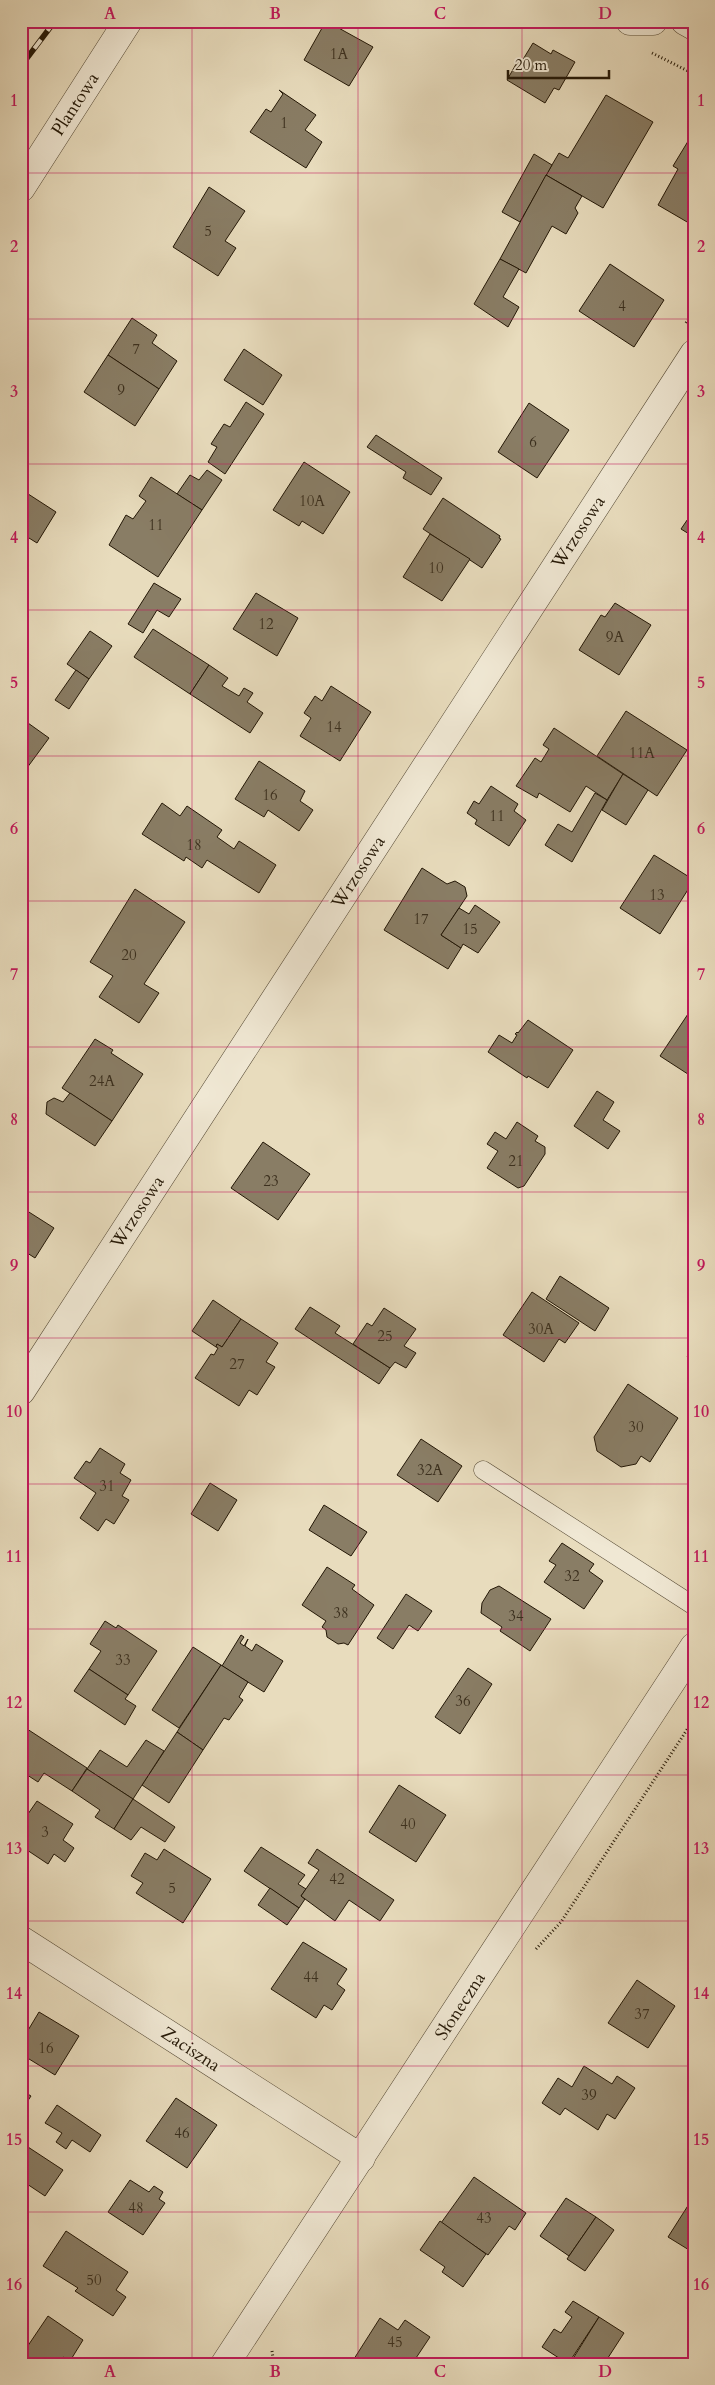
<svg xmlns="http://www.w3.org/2000/svg" width="715" height="2385" viewBox="0 0 715 2385" font-family="Cardo,serif">
<rect width="100%" height="100%" fill="#e8dcbd"/>
<filter id="stains"><feTurbulence type="fractalNoise" baseFrequency=".004" numOctaves="4"/><feColorMatrix values="0 0 0 0 .2 0 0 0 0 .09 0 0 0 0 .02 0 0 0 .5 -.17"/></filter>
<radialGradient id="worn" r=".72"><stop offset=".6" stop-color="#630" stop-opacity="0"/><stop offset="1" stop-color="#630" stop-opacity=".3"/></radialGradient>
<g fill="#897d65" stroke="#231706">
<polygon points="326,21 373,47 349,86 304,60"/>
<polygon points="533,43 551,54 553,50 575,62 559,90 554,88 545,103 507,80 519,59 522,61"/>
<polygon points="279,90 316,115 305,130 322,142 306,168 250,132 266,109 271,112 283,94"/>
<polygon points="606,95 653,122 603,208 546,175 559,153 568,158"/>
<polygon points="693,133 694,133 694,226 658,205 678,169 673,166"/>
<polygon points="534,154 552,165 520,222 502,212"/>
<polygon points="546,175 582,196 575,208 578,213 566,234 552,226 526,273 500,259"/>
<polygon points="209,187 245,211 225,241 236,248 218,276 173,247"/>
<polygon points="500,259 519,269 503,297 519,307 508,327 474,304"/>
<polygon points="610,264 664,300 634,347 579,311"/>
<polygon points="132,318 157,335 152,343 177,361 159,389 108,355"/>
<polygon points="244,349 282,375 263,405 224,380"/>
<polygon points="108,355 159,389 135,426 84,392"/>
<polygon points="246,402 264,414 225,474 208,462 217,447 211,444 224,424 230,427"/>
<polygon points="529,403 569,430 537,478 498,452"/>
<polygon points="376,435 442,478 431,495 403,478 406,472 367,447"/>
<polygon points="304,462 350,492 323,534 302,521 299,526 273,510"/>
<polygon points="207,470 222,480 202,510 177,494 190,475 199,480"/>
<polygon points="151,477 202,510 158,577 109,545 126,515 133,519 146,501 139,496"/>
<polygon points="22,490 56,512 37,543 21,533"/>
<polygon points="443,498 500,536 499,538 501,539 482,568 423,529"/>
<polygon points="694,510 694,537 681,529"/>
<polygon points="430,534 470,559 442,601 403,577"/>
<polygon points="154,583 181,599 169,617 157,610 143,633 128,624"/>
<polygon points="256,593 298,618 277,656 233,629"/>
<polygon points="615,603 651,625 619,675 579,650 601,615 605,617"/>
<polygon points="153,629 209,665 190,694 134,657"/>
<polygon points="90,631 112,646 89,679 67,664"/>
<polygon points="209,665 228,678 222,686 239,696 244,688 253,693 247,702 263,713 250,733 190,694"/>
<polygon points="76,670 89,679 69,709 55,700"/>
<polygon points="331,686 371,712 340,761 300,736 311,718 304,713 315,696 322,701"/>
<polygon points="626,711 687,750 657,796 597,756"/>
<polygon points="28,723 49,738 24,772 21,769 21,733"/>
<polygon points="554,728 623,774 607,800 586,786 570,812 539,793 537,798 516,786 535,758 541,762 549,749 543,745"/>
<polygon points="259,761 305,791 300,801 313,810 299,831 268,810 264,817 235,799"/>
<polygon points="623,774 648,790 626,825 602,810"/>
<polygon points="491,786 518,804 514,811 526,820 509,846 475,824 477,820 467,813 474,801 479,804"/>
<polygon points="595,793 607,800 572,862 545,845 558,824 572,832"/>
<polygon points="162,803 180,816 187,806 222,830 217,837 234,849 239,841 276,865 259,893 207,860 202,868 186,857 184,861 142,834"/>
<polygon points="654,855 694,880 660,934 620,908"/>
<polygon points="422,868 447,884 455,881 465,887 467,896 441,935 461,948 448,969 384,930"/>
<polygon points="135,889 185,922 144,984 159,993 139,1023 99,997 113,976 90,962"/>
<polygon points="475,905 500,922 478,953 463,944 461,948 441,935 459,908 469,914"/>
<polygon points="692,1008 694,1010 694,1078 660,1056"/>
<polygon points="528,1020 573,1050 548,1088 528,1076 527,1078 488,1052 499,1035 512,1043 517,1035 515,1034 517,1032 518,1033"/>
<polygon points="95,1039 113,1050 111,1053 143,1074 112,1121 62,1088"/>
<polygon points="597,1091 614,1102 603,1120 620,1131 608,1149 574,1126"/>
<polygon points="70,1093 112,1121 95,1146 46,1114 47,1102 54,1098 63,1102"/>
<polygon points="517,1122 538,1136 535,1141 545,1147 545,1154 524,1186 518,1188 487,1168 498,1151 487,1144 495,1132 506,1139"/>
<polygon points="263,1142 310,1174 278,1220 231,1188"/>
<polygon points="21,1207 54,1228 35,1258 21,1249"/>
<polygon points="560,1276 609,1308 595,1331 546,1299"/>
<polygon points="532,1292 579,1323 565,1343 559,1339 544,1362 503,1335"/>
<polygon points="213,1300 241,1319 222,1347 217,1344 216,1347 192,1331"/>
<polygon points="310,1307 340,1326 335,1333 390,1368 379,1384 295,1329"/>
<polygon points="384,1308 416,1329 404,1346 416,1353 406,1368 395,1362 390,1368 353,1344 367,1323 372,1326"/>
<polygon points="241,1319 278,1343 266,1362 275,1367 257,1395 249,1390 239,1406 195,1378 211,1354 214,1355 218,1348 216,1347 217,1344 222,1347"/>
<polygon points="694,1347 694,1361 687,1357"/>
<polygon points="628,1384 678,1418 650,1462 641,1456 636,1464 621,1467 597,1451 594,1437"/>
<polygon points="421,1439 462,1466 438,1502 397,1475"/>
<polygon points="100,1448 125,1464 120,1473 131,1480 122,1496 129,1500 114,1524 106,1519 98,1531 80,1518 96,1493 74,1478 86,1461 90,1463"/>
<polygon points="210,1483 237,1500 218,1531 191,1514"/>
<polygon points="324,1505 367,1532 351,1556 309,1530"/>
<polygon points="562,1543 594,1564 589,1571 603,1581 584,1609 544,1582 556,1565 549,1561"/>
<polygon points="327,1567 355,1585 352,1589 374,1605 348,1645 344,1643 338,1644 327,1637 326,1630 322,1627 326,1621 302,1605"/>
<polygon points="499,1586 551,1619 530,1651 500,1631 502,1627 481,1613 482,1603 490,1590"/>
<polygon points="406,1594 432,1611 418,1631 409,1625 393,1649 377,1638"/>
<polygon points="105,1621 116,1628 118,1625 157,1651 128,1695 89,1669 101,1651 90,1644"/>
<polygon points="241,1635 244,1637 240,1643 244,1646 248,1639 245,1646 252,1651 256,1644 283,1661 264,1692 222,1666"/>
<polygon points="193,1647 221,1665 179,1728 152,1710"/>
<polygon points="221,1665 248,1682 239,1697 243,1700 229,1720 224,1718 203,1750 177,1732"/>
<polygon points="468,1668 492,1684 460,1734 435,1717"/>
<polygon points="89,1669 128,1695 125,1699 136,1706 125,1725 74,1691"/>
<polygon points="21,1725 87,1768 72,1791 44,1773 38,1782 21,1771"/>
<polygon points="177,1732 203,1750 169,1803 142,1785"/>
<polygon points="146,1740 164,1751 133,1799 87,1769 100,1750 127,1767"/>
<polygon points="87,1769 133,1799 114,1829 95,1817 100,1810 72,1791"/>
<polygon points="399,1785 446,1815 416,1862 369,1832"/>
<polygon points="133,1799 175,1827 165,1842 141,1827 131,1840 114,1829"/>
<polygon points="37,1801 73,1824 63,1840 74,1848 65,1862 54,1854 48,1864 21,1846 21,1824"/>
<polygon points="261,1847 305,1875 298,1884 306,1889 301,1896 305,1899 299,1908 244,1871"/>
<polygon points="164,1849 211,1879 183,1923 136,1893 143,1883 131,1876 145,1853 157,1860"/>
<polygon points="317,1849 394,1900 380,1921 349,1900 335,1921 301,1896 319,1870 308,1863"/>
<polygon points="270,1888 299,1908 287,1925 258,1905"/>
<polygon points="303,1942 347,1969 337,1984 345,1990 332,2010 324,2005 316,2018 271,1989"/>
<polygon points="637,1980 675,2006 648,2048 608,2023"/>
<polygon points="39,2012 79,2036 55,2075 21,2054 21,2042"/>
<polygon points="584,2066 612,2084 617,2076 635,2088 615,2119 607,2114 598,2130 565,2108 560,2115 542,2103 558,2078 572,2087"/>
<polygon points="21,2090 31,2096 21,2111"/>
<polygon points="176,2098 217,2125 187,2168 146,2141"/>
<polygon points="57,2105 101,2135 90,2152 72,2140 66,2149 56,2142 62,2133 45,2123"/>
<polygon points="28,2147 63,2170 45,2196 21,2180 21,2158"/>
<polygon points="474,2177 526,2213 515,2230 509,2226 488,2255 441,2223"/>
<polygon points="130,2180 149,2192 154,2186 163,2192 159,2199 165,2203 143,2235 108,2212"/>
<polygon points="566,2198 596,2217 569,2256 540,2236"/>
<polygon points="689,2204 694,2207 694,2253 668,2237"/>
<polygon points="596,2217 614,2230 585,2271 567,2259"/>
<polygon points="440,2221 486,2254 463,2287 442,2272 445,2267 420,2250"/>
<polygon points="66,2231 128,2272 116,2290 126,2297 113,2316 75,2291 78,2288 43,2266"/>
<polygon points="573,2301 599,2317 568,2364 542,2347 554,2329 561,2333 572,2317 565,2312"/>
<polygon points="48,2316 83,2340 70,2361 63,2357 59,2364 39,2364 23,2353"/>
<polygon points="599,2317 624,2333 604,2364 585,2364 574,2357"/>
<polygon points="380,2318 398,2330 405,2320 430,2337 412,2364 355,2364 352,2362"/>
</g>
<g fill="none" stroke-linecap="round" stroke-linejoin="round">
<defs>
<polyline id="lane" points="483,1470 694,1606"/>
<g id="street">
<polyline points="630,21 653,21"/>
<polyline points="685,21 694,26"/>
<polyline points="21,188 128,21"/>
<polyline points="21,1391 694,354"/>
<polyline points="21,1940 361,2158"/>
<polyline points="225,2364 694,1647"/>
</g>
</defs>
<use href="#lane" stroke="#544834" stroke-width="19"/>
<use href="#street" stroke="#544834" stroke-width="29"/>
<g stroke="#231706" stroke-width="3" stroke-dasharray="1 2.5" stroke-linecap="butt">
<polyline points="589,21 599,27"/>
<polyline points="652,53 694,74"/>
<polyline points="686,323 694,311"/>
<polyline points="536,1949 561,1922 694,1719"/>
<polyline points="272,2351 274,2364"/>
</g>
<use href="#lane" stroke="#f0e8d4" stroke-width="18"/>
<use href="#street" stroke="#f0e8d4" stroke-width="28"/>
<defs>
<polyline id="rail" points="21,66 55,21"/>
</defs>
<use href="#rail" stroke="#231706" stroke-width="5.5"/>
<use href="#rail" stroke="#f0e8d4" stroke-width="4" stroke-dasharray="11" stroke-linecap="butt"/>
</g>
<path fill="none" stroke="#c2185b" stroke-width="1" stroke-opacity="0.55" d="M192 21V2364M358 21V2364M522 21V2364M21 173H694M21 319H694M21 464H694M21 610H694M21 756H694M21 901H694M21 1047H694M21 1192H694M21 1338H694M21 1484H694M21 1629H694M21 1775H694M21 1921H694M21 2066H694M21 2212H694"/>
<g text-anchor="middle" stroke-width="5" stroke-linejoin="round" paint-order="stroke">
<g font-size="15" fill="#3c301e">
<text x="339" y="59">1A</text>
<text x="284" y="128">1</text>
<text x="208" y="236">5</text>
<text x="622" y="311">4</text>
<text x="136" y="354">7</text>
<text x="121" y="395">9</text>
<text x="533" y="447">6</text>
<text x="312" y="506">10A</text>
<text x="156" y="530">11</text>
<text x="436" y="573">10</text>
<text x="266" y="629">12</text>
<text x="615" y="642">9A</text>
<text x="334" y="732">14</text>
<text x="642" y="758">11A</text>
<text x="270" y="800">16</text>
<text x="497" y="821">11</text>
<text x="194" y="850">18</text>
<text x="657" y="900">13</text>
<text x="421" y="924">17</text>
<text x="470" y="934">15</text>
<text x="129" y="960">20</text>
<text x="102" y="1086">24A</text>
<text x="516" y="1166">21</text>
<text x="271" y="1186">23</text>
<text x="541" y="1334">30A</text>
<text x="385" y="1341">25</text>
<text x="237" y="1369">27</text>
<text x="636" y="1432">30</text>
<text x="430" y="1475">32A</text>
<text x="107" y="1491">31</text>
<text x="572" y="1581">32</text>
<text x="341" y="1618">38</text>
<text x="516" y="1621">34</text>
<text x="123" y="1665">33</text>
<text x="463" y="1706">36</text>
<text x="408" y="1829">40</text>
<text x="45" y="1837">3</text>
<text x="337" y="1884">42</text>
<text x="172" y="1893">5</text>
<text x="311" y="1982">44</text>
<text x="642" y="2019">37</text>
<text x="46" y="2053">16</text>
<text x="589" y="2100">39</text>
<text x="182" y="2138">46</text>
<text x="136" y="2213">48</text>
<text x="484" y="2223">43</text>
<text x="94" y="2285">50</text>
<text x="395" y="2347">45</text>
</g>
<g font-size="18" fill="#231706" stroke="#f0e8d4">
<text transform="translate(75 104) rotate(-57)" y="6">Plantowa</text>
<text transform="translate(578 532) rotate(-57)" y="6">Wrzosowa</text>
<text transform="translate(358 872) rotate(-57)" y="6">Wrzosowa</text>
<text transform="translate(137 1212) rotate(-57)" y="6">Wrzosowa</text>
<text transform="translate(460 2006) rotate(-57)" y="6">Słoneczna</text>
<text transform="translate(191 2049) rotate(33)" y="6">Zaciszna</text>
</g>
</g>
<rect width="715" height="2385" fill="none" stroke="#e8dcbd" stroke-width="55"/>
<path d="M508 70v8h101v-8" fill="none" stroke="#231706" stroke-width="2.5"/>
<text x="515" y="70" font-size="15" fill="#231706" stroke="#f0e8d4" stroke-width="4" paint-order="stroke">20 m</text>
<rect x="28" y="28" width="660" height="2330" fill="none" stroke="#c2185b" stroke-width="2"/>
<g font-size="16" text-anchor="middle" font-weight="bold" fill="#c2185b">
<text x="110" y="19">A</text>
<text x="275" y="19">B</text>
<text x="440" y="19">C</text>
<text x="605" y="19">D</text>
<text x="14" y="106">1</text>
<text x="701" y="106">1</text>
<text x="14" y="252">2</text>
<text x="701" y="252">2</text>
<text x="14" y="397">3</text>
<text x="701" y="397">3</text>
<text x="14" y="543">4</text>
<text x="701" y="543">4</text>
<text x="14" y="688">5</text>
<text x="701" y="688">5</text>
<text x="14" y="834">6</text>
<text x="701" y="834">6</text>
<text x="14" y="980">7</text>
<text x="701" y="980">7</text>
<text x="14" y="1125">8</text>
<text x="701" y="1125">8</text>
<text x="14" y="1271">9</text>
<text x="701" y="1271">9</text>
<text x="14" y="1417">10</text>
<text x="701" y="1417">10</text>
<text x="14" y="1562">11</text>
<text x="701" y="1562">11</text>
<text x="14" y="1708">12</text>
<text x="701" y="1708">12</text>
<text x="14" y="1854">13</text>
<text x="701" y="1854">13</text>
<text x="14" y="1999">14</text>
<text x="701" y="1999">14</text>
<text x="14" y="2145">15</text>
<text x="701" y="2145">15</text>
<text x="14" y="2290">16</text>
<text x="701" y="2290">16</text>
<text x="110" y="2377">A</text>
<text x="275" y="2377">B</text>
<text x="440" y="2377">C</text>
<text x="605" y="2377">D</text>
</g>
<rect width="100%" height="100%" filter="url(#stains)"/>
<rect width="100%" height="100%" fill="url(#worn)"/>
</svg>
